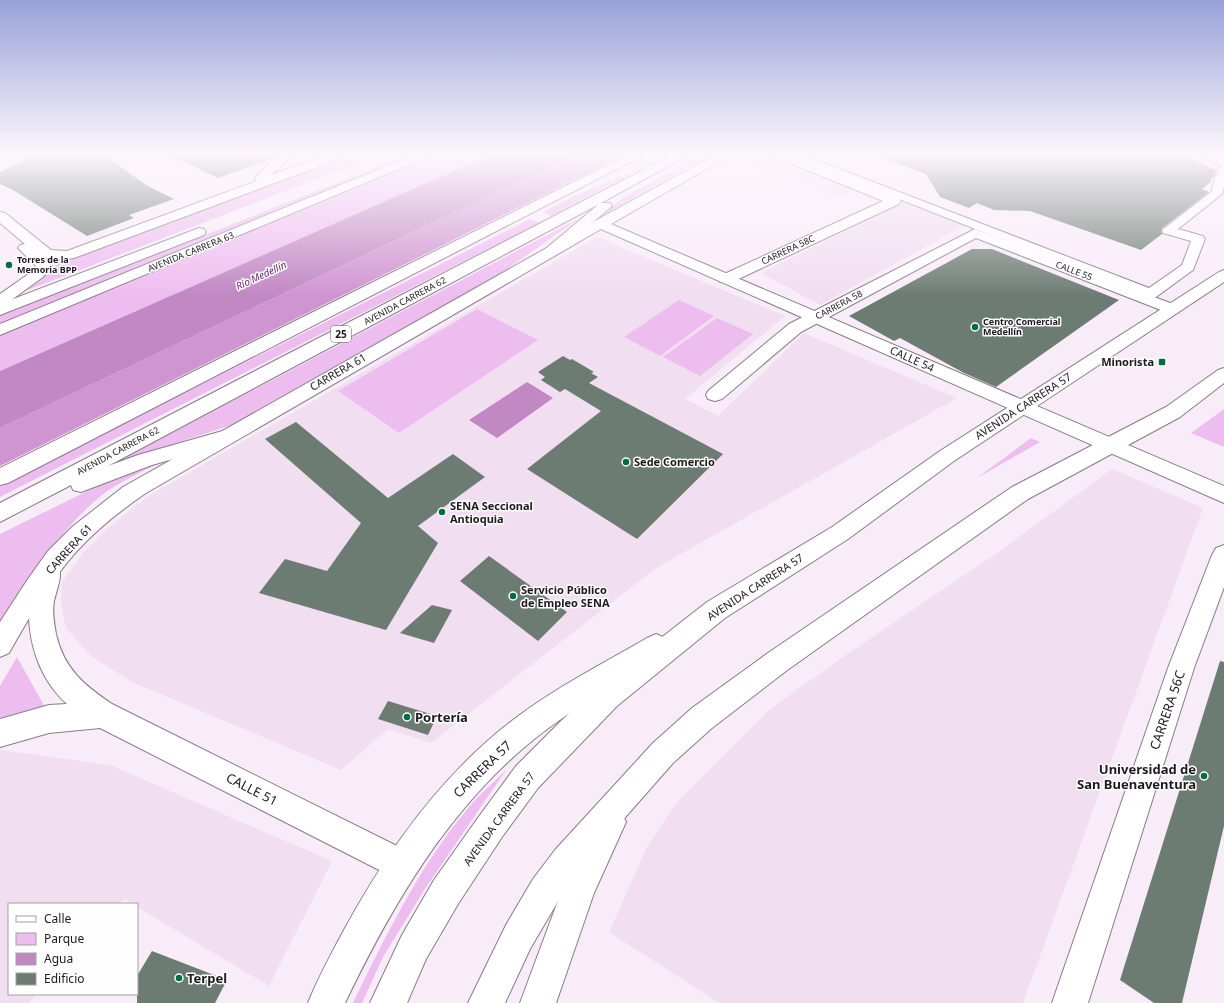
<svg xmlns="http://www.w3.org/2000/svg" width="1224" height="1003" viewBox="0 0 1224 1003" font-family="'Noto Sans',sans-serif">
<rect width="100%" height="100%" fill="#f9ecf9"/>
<g fill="#f1def1">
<polygon points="749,155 764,155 854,191 839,198 742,159"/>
<polygon points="909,200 967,224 820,305 761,273"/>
<polygon points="597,237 785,316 685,399 718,416 804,333 957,398 656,568 431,743 388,729 341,770 132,682 91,656 66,628 61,604 62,582 83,553 109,527 147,497"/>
<polygon points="1112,469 1203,508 1023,1003 719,1003 609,932 648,845 677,802 769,710 840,659 997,553"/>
<polygon points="0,750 110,765 332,861 269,986 137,907 137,904 133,904 125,899 120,904 9,904 9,994 37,994 29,1003 0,1003"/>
</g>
<g fill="#eebdf0">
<polygon points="345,155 380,155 25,291 59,262"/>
<polygon points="407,155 411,155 0,324 0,316"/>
<polygon points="436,155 490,155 0,371 0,334"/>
<polygon points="702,155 708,155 595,220 626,196"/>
<polygon points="636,171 551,216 543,212 574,196"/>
<polygon points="583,216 490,281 247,420 115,463"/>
<polygon points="530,219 539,223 0,497 0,486"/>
<polygon points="679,300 714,316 660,356 624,337"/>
<polygon points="477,309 538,340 399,433 338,391"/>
<polygon points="717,318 753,334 700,376 663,357"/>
<polygon points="1224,409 1224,447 1191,433"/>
<polygon points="1031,438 1040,442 977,478"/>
<path d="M168 458C148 469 125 479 106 492 61 526 31 579 0 625V534L118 476Z"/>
<polygon points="17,657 46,709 0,725 0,686"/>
<path d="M506 770 425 889 383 957 362 1003H353C386 935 426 853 478 797 487 788 497 779 506 770Z"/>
</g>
<polygon fill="#cf95d1" points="575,155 624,155 0,466 0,428"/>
<g fill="#c188c3">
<polygon points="490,155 575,155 0,428 0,371"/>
<polygon points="527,382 553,398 497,438 469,420"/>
</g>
<g fill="#6d7c73">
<polygon points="35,155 105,155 146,185 174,199 129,215 134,218 87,236 13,190 0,184 0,173"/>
<polygon points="169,155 274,155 274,158 218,178"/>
<polygon points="882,155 1182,155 1216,170 1214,177 1210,180 1212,181 1202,189 1209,192 1161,229 1162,234 1141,250 1030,211 994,210 977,203 969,208 940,197 926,174 882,158"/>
<polygon points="972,249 992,249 1119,300 996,387 964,373 900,338 894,341 849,316"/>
<polygon points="563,356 570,360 572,359 594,372 591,373 598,377 589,383 723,454 637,539 527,469 601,411 565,389 560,392 541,380 545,377 538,372"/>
<polygon points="296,422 388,498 453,454 485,477 418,526 438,543 386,630 259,593 285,559 327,571 361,523 265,439"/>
<polygon points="489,556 567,612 538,641 460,581"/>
<polygon points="432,605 452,610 434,643 400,633"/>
<polygon points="1220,661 1224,662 1224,826 1182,1003 1154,1003 1120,980"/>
<polygon points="388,701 437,716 428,735 378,719"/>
<polygon points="152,951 227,980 215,1003 137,1003 137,976"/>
</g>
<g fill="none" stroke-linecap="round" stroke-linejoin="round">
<defs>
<polygon id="pedestrian" points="787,155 803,155 1149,288 1182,265 1191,241 1163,233 1162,230 1211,192 1218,169 1222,166 1200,155 1216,155 1224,159 1224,187 1222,194 1178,229 1203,236 1205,239 1193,270 1156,297 1151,298"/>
<g id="minor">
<polygon points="17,155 34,155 0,172 0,163"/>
<polygon points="279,155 293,155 271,175 326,155 344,155 342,158 74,258 59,260 44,257 52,266 43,277 6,304 0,306 0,294 33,271 36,266 18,248 20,245 25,244 0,223 0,212 5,213 51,250 67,251 257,181 255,178 257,175"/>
<polygon points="770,155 788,155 899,198 901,201 899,204 732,282 720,282 718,279 720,276 883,201"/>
<polygon points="975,229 1178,306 1180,309 1178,312 1172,314 1166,312 976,238 801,332 722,399 715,401 708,399 706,395 708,391 789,324"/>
<path d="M49 559 57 562C64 574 57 588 54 601 52 612 54 623 56 634 64 669 84 685 112 704L413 854 418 865 413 876 402 881 391 876 100 728 49 733 0 747V719L49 705 67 704C29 670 18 607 41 562Z"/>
</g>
<g id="tertiary">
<path d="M715 155H731L611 224 1224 486V503L601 229 146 493C121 510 97 529 76 552 49 582 29 618 9 653L0 657V622L28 579 48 551 72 527 123 487 575 232Z"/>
<polygon points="1224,545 1224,587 1194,668 1088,1003 1052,1003 1168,668 1212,555 1216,548"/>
<path d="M656 634 665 638 669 646 665 654C621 682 574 707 533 740 448 809 392 905 345 1003H308C318 978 331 954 344 930 387 851 441 775 513 720 555 688 602 664 647 638Z"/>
<polygon points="610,806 621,811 626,822 594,893 556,1003 520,1003 562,890 599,811"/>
</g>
<g id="primary">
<polygon points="1224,270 1224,282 954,461 848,539 725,618 617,706 538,788 502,837 458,904 426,959 407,1003 370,1003 402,935 434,880 480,815 516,766 562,720 597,688 707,602 832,527 940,451 1219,272"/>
<polygon points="1224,368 1224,383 1180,417 1028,499 786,671 712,728 673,763 577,872 557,903 530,949 505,1003 468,1003 506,925 533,879 555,850 653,743 692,708 768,653 1012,487 1166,407 1218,370"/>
</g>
<g id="trunk">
<polygon points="414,155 432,155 0,335 0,324"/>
<polygon points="628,155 644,155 8,483 0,485 0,468"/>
<polygon points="672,155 688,155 601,203 610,203 612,206 555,254 545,254 543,251 599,204 108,466 138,455 226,430 233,432 236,437 233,442 152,465 81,492 73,490 71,485 0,522 0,503"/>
<polygon points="199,228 204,229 206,232 204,235 0,315 0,304"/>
</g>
</defs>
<use href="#pedestrian" stroke="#887c88" stroke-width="2"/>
<use href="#minor" stroke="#887c88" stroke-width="2"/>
<use href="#tertiary" stroke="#887c88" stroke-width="2"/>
<use href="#primary" stroke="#887c88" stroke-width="2"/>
<use href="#trunk" stroke="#887c88" stroke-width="2"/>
<use href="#pedestrian" fill="#fff" fill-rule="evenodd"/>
<use href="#minor" fill="#fff" fill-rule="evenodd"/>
<use href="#tertiary" fill="#fff" fill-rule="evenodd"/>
<use href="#primary" fill="#fff" fill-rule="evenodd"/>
<use href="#trunk" fill="#fff" fill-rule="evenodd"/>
</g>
<linearGradient id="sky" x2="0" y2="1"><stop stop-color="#98a2d9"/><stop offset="0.52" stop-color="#fcf6fc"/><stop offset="1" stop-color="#fcf6fc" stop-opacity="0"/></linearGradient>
<rect width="1224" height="296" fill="url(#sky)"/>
<g fill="#006c43" stroke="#fefefe" stroke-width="1.5">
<circle cx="9" cy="265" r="4"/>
<circle cx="975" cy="327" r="4"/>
<rect x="1158" y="358" width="8" height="8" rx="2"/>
<circle cx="626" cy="462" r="4"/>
<circle cx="442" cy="512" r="4"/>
<circle cx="513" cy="596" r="4"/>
<circle cx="407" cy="717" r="4"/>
<circle cx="1204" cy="776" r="4"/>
<circle cx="179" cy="978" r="4"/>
</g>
<g text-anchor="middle" stroke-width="3" stroke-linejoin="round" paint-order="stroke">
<g font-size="9" fill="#1e191e" stroke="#fefefe">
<text transform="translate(788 250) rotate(-25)" y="3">CARRERA 58C</text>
<text transform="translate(191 252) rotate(-22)" y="3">AVENIDA CARRERA 63</text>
<text transform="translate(1074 271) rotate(21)" y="3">CALLE 55</text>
<text transform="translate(405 301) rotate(-28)" y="3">AVENIDA CARRERA 62</text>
<text transform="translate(839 305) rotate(-28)" y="3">CARRERA 58</text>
<text transform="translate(118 451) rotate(-28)" y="3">AVENIDA CARRERA 62</text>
</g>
<g font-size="9" font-weight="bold" fill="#1e191e" stroke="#fefefe" text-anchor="start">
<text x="17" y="263">Torres de la<tspan x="17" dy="10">Memoria BPP</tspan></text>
<text x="983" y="325">Centro Comercial<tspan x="983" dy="10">Medellín</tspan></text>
</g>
<g font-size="10" font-style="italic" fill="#631e67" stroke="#fefefe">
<text transform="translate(261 275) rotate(-25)" y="4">Río Medellín</text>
</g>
<rect fill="#fefefe" stroke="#615e61" stroke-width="1" x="331" y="326" width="20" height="16" rx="3"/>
<g font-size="10" font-weight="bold" fill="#1e191e">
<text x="341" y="338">25</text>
</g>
<g font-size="11" fill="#1e191e" stroke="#fefefe">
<text transform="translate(912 359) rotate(24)" y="4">CALLE 54</text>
<text transform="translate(338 372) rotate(-30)" y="4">CARRERA 61</text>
<text transform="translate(1023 406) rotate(-33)" y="4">AVENIDA CARRERA 57</text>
<text transform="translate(69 549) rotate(-48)" y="4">CARRERA 61</text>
<text transform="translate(755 587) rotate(-33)" y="4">AVENIDA CARRERA 57</text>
<text transform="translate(499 819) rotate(-54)" y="4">AVENIDA CARRERA 57</text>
</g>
<g font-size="11" font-weight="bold" fill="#1e191e" stroke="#fefefe" text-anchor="start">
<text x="1154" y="366" text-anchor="end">Minorista</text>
<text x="634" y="466">Sede Comercio</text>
<text x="450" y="510">SENA Seccional<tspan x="450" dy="13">Antioquia</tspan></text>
<text x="521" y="594">Servicio Público<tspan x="521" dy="13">de Empleo SENA</tspan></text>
</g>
<g font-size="13" fill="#1e191e" stroke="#fefefe">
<text transform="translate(1167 710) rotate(-71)" y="5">CARRERA 56C</text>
<text transform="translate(482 769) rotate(-44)" y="5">CARRERA 57</text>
<text transform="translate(252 789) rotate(27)" y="5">CALLE 51</text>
</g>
<g font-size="13" font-weight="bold" fill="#1e191e" stroke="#fefefe" text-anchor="start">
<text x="415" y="722">Portería</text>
<text x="1196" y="774" text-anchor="end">Universidad de<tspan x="1196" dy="15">San Buenaventura</tspan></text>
<text x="187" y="983">Terpel</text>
</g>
</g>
<rect x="8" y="903" width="130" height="92" fill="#fefefe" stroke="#a4a2a4"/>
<rect x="16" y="916" width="20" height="6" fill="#ffffff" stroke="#a4a2a4"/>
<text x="44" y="923" font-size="12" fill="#1e191e">Calle</text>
<rect x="16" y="933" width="20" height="12" fill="#eebdf0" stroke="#a4a2a4"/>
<text x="44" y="943" font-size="12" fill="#1e191e">Parque</text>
<rect x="16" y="953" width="20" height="12" fill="#c188c3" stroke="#a4a2a4"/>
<text x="44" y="963" font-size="12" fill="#1e191e">Agua</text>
<rect x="16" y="973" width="20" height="12" fill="#6d7c73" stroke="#a4a2a4"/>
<text x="44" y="983" font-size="12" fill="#1e191e">Edificio</text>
</svg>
